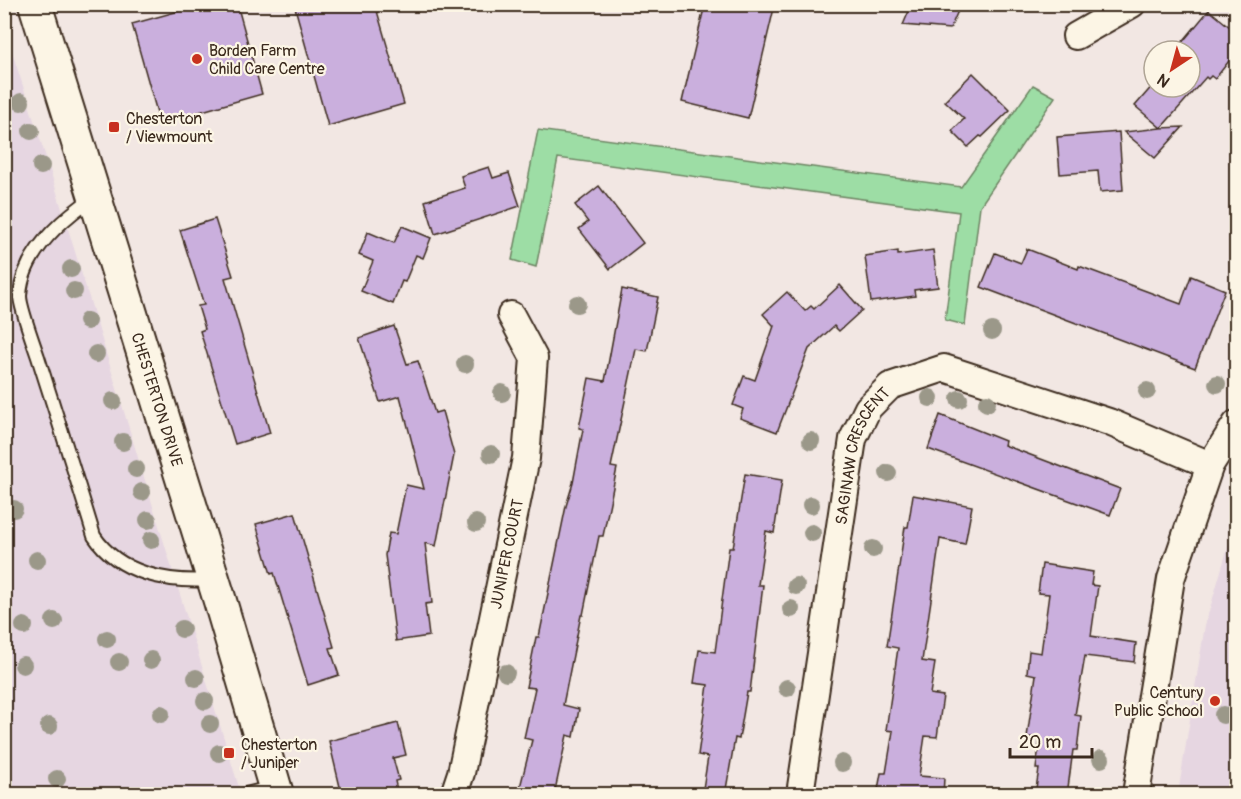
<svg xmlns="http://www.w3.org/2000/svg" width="1241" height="799" viewBox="0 0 1241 799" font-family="Pangolin,sans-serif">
<rect width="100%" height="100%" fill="#f2e7e3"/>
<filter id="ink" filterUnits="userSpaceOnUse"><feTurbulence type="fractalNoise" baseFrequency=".0167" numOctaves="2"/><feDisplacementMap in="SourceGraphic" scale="12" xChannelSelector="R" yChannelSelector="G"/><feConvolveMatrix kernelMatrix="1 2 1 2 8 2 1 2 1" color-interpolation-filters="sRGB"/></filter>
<g filter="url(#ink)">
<g fill="#e6d6e1">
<polygon points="4,27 50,170 241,794 5,794"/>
<polygon points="1236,526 1236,794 1178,794 1205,625 1229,544"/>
</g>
<polygon fill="#9ddda5" stroke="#6c8462" stroke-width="1.5" points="1033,85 1055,97 980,206 965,325 945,320 959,212 558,158 536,267 512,260 538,130 961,187"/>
<g fill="#caafdd" stroke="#3b2a1e" stroke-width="1.5">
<polygon points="204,4 237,4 262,94 160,123 132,24"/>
<polygon points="294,4 375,4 404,104 328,126"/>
<polygon points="705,4 775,4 748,118 682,102"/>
<polygon points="912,4 961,4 950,29 903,25"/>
<polygon points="1209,10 1236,32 1236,52 1215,79 1211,76 1208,79 1206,77 1161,128 1183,127 1155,158 1124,132 1161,128 1135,106 1154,84 1154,87 1190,87 1190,51 1175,51"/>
<polygon points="973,73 1010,110 982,137 980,136 968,147 952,131 964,119 945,101"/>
<polygon points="1119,132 1123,190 1100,192 1098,171 1060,174 1057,137"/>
<polygon points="489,167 493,178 509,173 520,206 435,234 425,201 465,188 461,176"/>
<polygon points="599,186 643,243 610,269 579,229 588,222 575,205"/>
<polygon points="215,219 233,276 225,278 270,433 235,444 200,331 205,329 198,306 204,305 180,230"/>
<polygon points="402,226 431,238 423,258 416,255 405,282 402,281 393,304 361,291 373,261 359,255 368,232 394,243"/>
<polygon points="1027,249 1078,269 1079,266 1181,304 1191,276 1225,290 1195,368 981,287 995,253 1021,263"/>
<polygon points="933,250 938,287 914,290 915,296 871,302 865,256 898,251 898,255"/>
<polygon points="840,285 862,310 839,331 834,326 809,349 777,432 740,418 743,409 733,405 744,376 755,380 774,326 763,314 787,292 805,311 811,306 814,309"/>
<polygon points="622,289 658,297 647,351 636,349 611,467 617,468 603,536 599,536 583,615 581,615 563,705 579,709 574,737 567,735 554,795 518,795 532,740 524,738 535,688 526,687 536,637 539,637 566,506 573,483 583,429 579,428 589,378 605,381"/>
<polygon points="394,326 407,364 418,361 435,413 442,411 454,455 436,546 425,543 432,603 425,604 429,636 396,641 385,555 389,533 396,534 406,485 424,489 400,396 380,402 359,338"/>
<polygon points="940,415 1005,441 1004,445 1120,489 1110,515 928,449"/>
<polygon points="745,474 782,480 774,533 766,531 758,585 763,585 750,692 747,692 739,739 735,738 725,795 702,795 708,757 698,755 708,685 694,683 699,650 715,652 729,548 733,548"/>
<polygon points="913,495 972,506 965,544 940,539 922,661 935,663 930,694 943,696 937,737 925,736 919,776 944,778 943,795 877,795 881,773 886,773 893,731 886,730 898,648 887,646 905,527 908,527"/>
<polygon points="295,513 334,647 330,648 339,675 308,685 274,573 271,574 256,524"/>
<polygon points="1042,564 1093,572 1091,585 1098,586 1091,636 1136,643 1134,662 1085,656 1075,715 1081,716 1077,750 1073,750 1067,795 1035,795 1039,769 1036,769 1040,738 1027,737 1036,675 1027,673 1029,651 1041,653 1049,594 1038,593"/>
<polygon points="398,723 406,755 393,758 399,780 395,781 398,795 349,795 348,789 341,791 329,741"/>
</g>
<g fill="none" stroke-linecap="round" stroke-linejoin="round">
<defs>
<g id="service">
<path d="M94 197C62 219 22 254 20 296 20 307 34 345 38 357 57 417 76 476 94 536 119 574 168 583 211 580"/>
<polyline points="246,794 274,787"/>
</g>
<g id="minor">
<polyline points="1076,36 1132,4"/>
<path id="s1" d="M454 794 461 773 526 458 534 358 511 315"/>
<path id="s2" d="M800 794 853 439 868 408 890 386 944 368 1109 422 1210 465"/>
<polyline points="1136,794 1171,579 1210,465 1236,424"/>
</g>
<g id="tertiary">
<path id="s3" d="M35 4 220 601 277 794"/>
</g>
</defs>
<use href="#service" stroke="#3b2a1e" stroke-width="16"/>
<use href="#minor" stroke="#3b2a1e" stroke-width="30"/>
<use href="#tertiary" stroke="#3b2a1e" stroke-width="36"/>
<use href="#service" stroke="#fcf5e5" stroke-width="12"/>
<use href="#minor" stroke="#fcf5e5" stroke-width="26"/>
<use href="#tertiary" stroke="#fcf5e5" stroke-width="32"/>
</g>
<g fill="#9b9889">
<circle cx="21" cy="102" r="9"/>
<circle cx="31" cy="131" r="9"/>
<circle cx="41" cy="166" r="9"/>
<circle cx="71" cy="269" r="9"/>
<circle cx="74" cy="291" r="9"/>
<circle cx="577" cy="304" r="9"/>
<circle cx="87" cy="321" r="9"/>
<circle cx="992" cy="331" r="9"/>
<circle cx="96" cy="354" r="9"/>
<circle cx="465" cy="364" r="9"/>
<circle cx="1217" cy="384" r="9"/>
<circle cx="1147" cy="391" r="9"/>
<circle cx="502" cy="393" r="9"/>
<circle cx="930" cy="398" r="9"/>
<circle cx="959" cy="399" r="9"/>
<circle cx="113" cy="401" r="9"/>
<circle cx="987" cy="403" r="9"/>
<circle cx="811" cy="441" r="9"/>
<circle cx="123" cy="442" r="9"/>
<circle cx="491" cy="454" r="9"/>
<circle cx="136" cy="469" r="9"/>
<circle cx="888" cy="473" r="9"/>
<circle cx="142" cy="492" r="9"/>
<circle cx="811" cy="505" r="9"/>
<circle cx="14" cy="509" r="9"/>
<circle cx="148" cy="520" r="9"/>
<circle cx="476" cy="523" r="9"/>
<circle cx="812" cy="533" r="9"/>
<circle cx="151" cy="540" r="9"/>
<circle cx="873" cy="549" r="9"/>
<circle cx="37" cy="560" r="9"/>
<circle cx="796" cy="586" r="9"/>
<circle cx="791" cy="609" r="9"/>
<circle cx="54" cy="621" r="9"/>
<circle cx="24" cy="626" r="9"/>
<circle cx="182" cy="629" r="9"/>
<circle cx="107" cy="639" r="9"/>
<circle cx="151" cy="660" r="9"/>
<circle cx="119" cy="662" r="9"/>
<circle cx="23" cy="665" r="9"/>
<circle cx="506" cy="673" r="9"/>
<circle cx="196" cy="678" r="9"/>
<circle cx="787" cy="688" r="9"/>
<circle cx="205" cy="701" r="9"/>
<circle cx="161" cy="714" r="9"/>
<circle cx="1223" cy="715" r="9"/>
<circle cx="210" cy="724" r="9"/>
<circle cx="49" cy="726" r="9"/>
<circle cx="219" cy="753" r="9"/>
<circle cx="1101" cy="759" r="9"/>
<circle cx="842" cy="763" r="9"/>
<circle cx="57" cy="779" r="9"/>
</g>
</g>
<g fill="#c8321e" stroke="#fcf5e5" stroke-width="2">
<circle cx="197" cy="59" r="6"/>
<rect x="108" y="121" width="12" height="12" rx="3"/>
<circle cx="1215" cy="701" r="6"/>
<rect x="223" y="747" width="12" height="12" rx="3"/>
</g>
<g text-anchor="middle" stroke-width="4.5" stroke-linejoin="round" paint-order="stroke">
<g font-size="16" fill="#3b2a1e" stroke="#fcf5e5" text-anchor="start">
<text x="209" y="56">Borden Farm<tspan x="209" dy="18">Child Care Centre</tspan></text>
<text x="126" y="124">Chesterton<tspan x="126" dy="18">/ Viewmount</tspan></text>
<text x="1203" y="698" text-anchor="end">Century<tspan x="1203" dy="18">Public School</tspan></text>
<text x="241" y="750">Chesterton<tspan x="241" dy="18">/ Juniper</tspan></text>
</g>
<g font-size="16" fill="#3b2a1e" stroke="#fcf5e5">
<text dy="6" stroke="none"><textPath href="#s3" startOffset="414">CHESTERTON DRIVE</textPath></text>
<text dy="6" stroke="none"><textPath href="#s2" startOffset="346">SAGINAW CRESCENT</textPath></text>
<text dy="6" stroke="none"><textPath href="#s1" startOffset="246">JUNIPER COURT</textPath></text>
</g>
</g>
<rect width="1241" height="799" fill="none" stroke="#fcf5e5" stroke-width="24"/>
<rect x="12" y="12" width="1217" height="775" fill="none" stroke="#3b2a1e" stroke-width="2" filter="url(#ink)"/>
<g transform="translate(1172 69) rotate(216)"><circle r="28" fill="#fcf5e5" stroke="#afa495" stroke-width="1.5"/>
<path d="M0-4.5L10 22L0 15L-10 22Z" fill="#c8321e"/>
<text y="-9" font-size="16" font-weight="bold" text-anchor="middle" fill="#3b2a1e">N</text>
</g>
<path d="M1010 748v9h82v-9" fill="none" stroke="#3b2a1e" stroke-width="3"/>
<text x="1019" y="748" font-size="18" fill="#3b2a1e" stroke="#fcf5e5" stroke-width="4.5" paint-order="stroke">20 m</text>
</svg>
